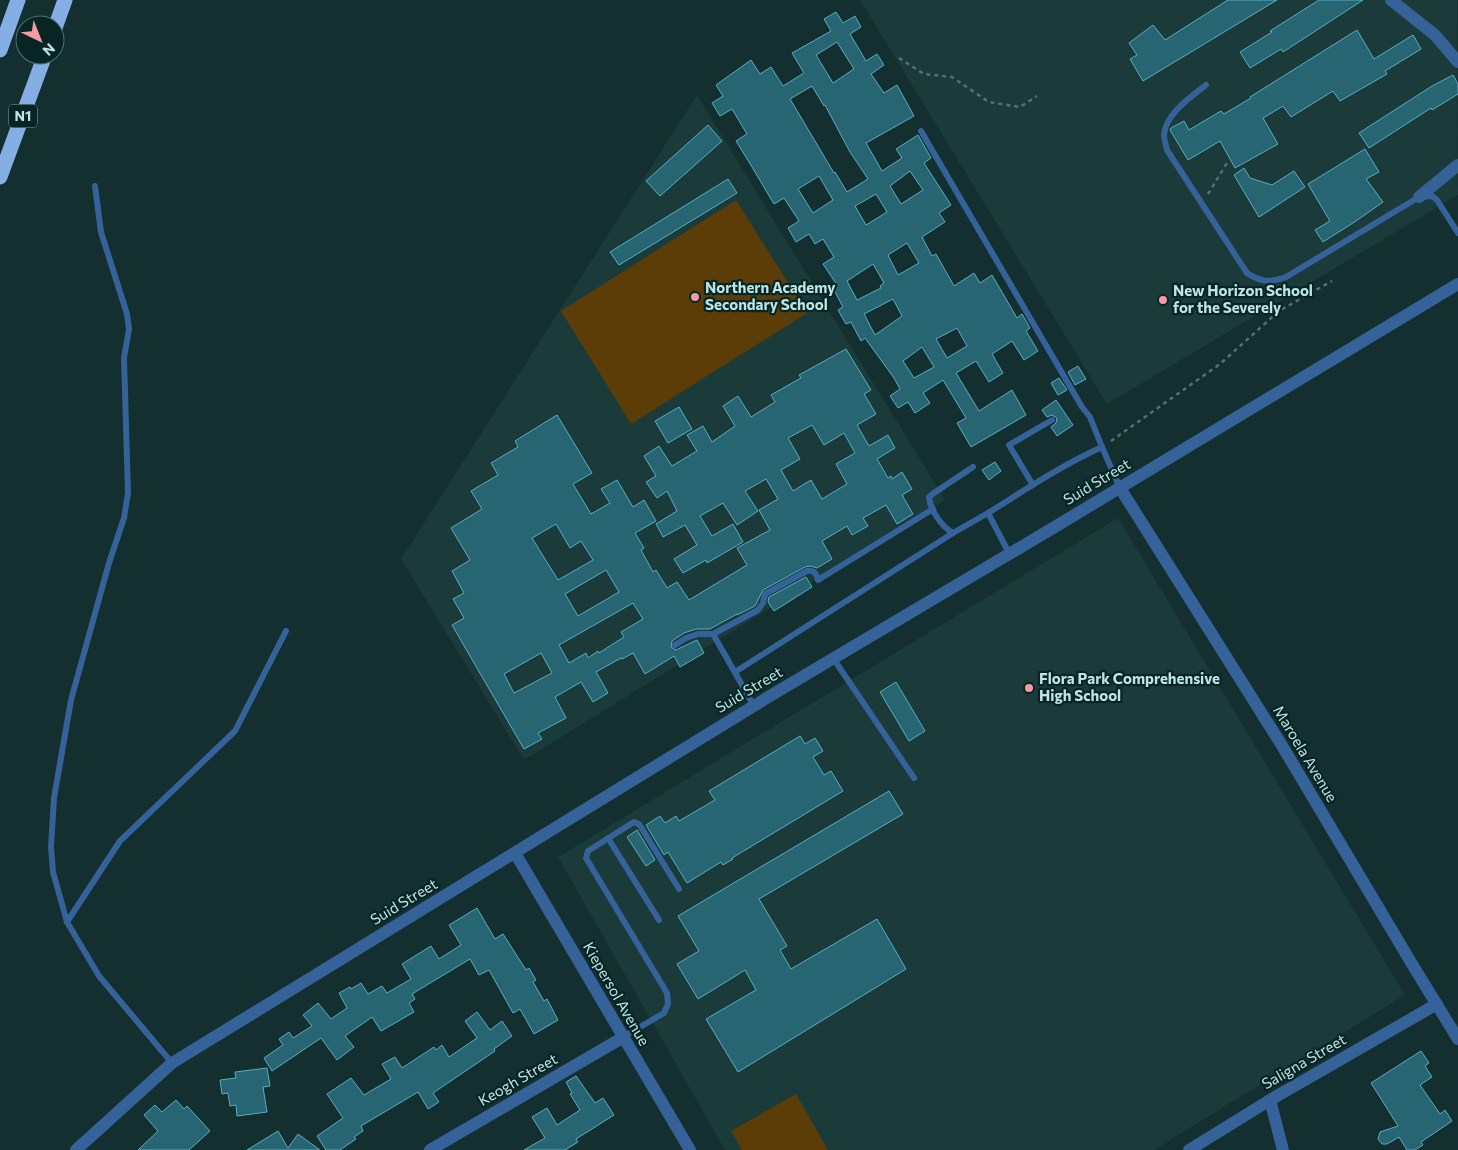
<svg xmlns="http://www.w3.org/2000/svg" width="1458" height="1150" viewBox="0 0 1458 1150" font-family="Commissioner,sans-serif">
<rect width="100%" height="100%" fill="#132f2f"/>
<g fill="#1a3b3a">
<polygon points="860,0 1457,0 1458,195 1107,404"/>
<polygon points="697,95 945,500 524,760 401,559"/>
<polygon points="1118,518 1405,995 1154,1150 725,1150 558,857"/>
</g>
<g fill="#5c3d07">
<polygon points="736,200 807,313 631,424 561,311"/>
<polygon points="796,1094 828,1150 742,1150 731,1131"/>
</g>
<g fill="#276572" stroke="#59aec1" fill-rule="evenodd">
<polygon points="1228,0 1277,0 1143,81 1130,59 1137,55 1129,43 1153,25 1165,40"/>
<polygon points="1319,0 1363,0 1283,52 1281,49 1250,68 1240,52 1272,32 1270,31"/>
<path d="M836 12 843 23 855 16 861 27 850 34 866 61 877 54 884 65 871 74 884 93 897 85 914 116 866 143 882 171 902 158 896 149 918 135 931 158 924 163 951 205 939 213 945 222 922 237 932 256 936 254 954 286 974 273 980 283 992 275 1017 318 1022 314 1030 328 1026 331 1038 351 1024 360 1012 341 992 354 1003 373 989 382 976 361 956 373 979 411 1012 390 1026 415 971 447 957 423 966 418 943 380 923 393 930 403 915 413 908 402 898 408 890 396 900 389 894 378 865 338 861 341 851 322 846 324 838 310 843 307 833 288 837 285 823 264 834 257 823 239 815 244 809 234 796 242 788 228 799 221 784 198 774 204 752 167 736 141 747 134 732 109 720 116 712 103 723 96 716 85 751 60 760 74 771 67 783 86 804 73 792 53 831 31 824 19ZM837 42 854 69 833 83 816 55ZM812 86 824 106 825 105 850 152 868 179 847 192 835 172 834 173 790 99ZM910 171 923 190 901 204 890 186ZM819 176 833 200 813 213 798 189ZM876 194 887 212 866 225 855 206ZM907 243 919 263 898 275 888 255ZM873 264 884 283 880 286 881 288 857 300 847 281ZM893 299 902 316 875 335 864 314ZM957 328 967 346 947 358 936 339ZM922 347 934 367 914 378 903 361Z"/>
<polygon points="1357,30 1374,59 1413,35 1421,49 1385,71 1387,74 1340,101 1333,91 1291,117 1283,106 1263,118 1278,144 1235,168 1220,141 1188,160 1170,130 1171,128 1184,121 1189,130 1221,111 1224,114 1251,98 1250,97"/>
<polygon points="1453,75 1458,84 1458,94 1432,110 1431,108 1369,148 1359,133 1432,86"/>
<polygon points="708,125 722,141 660,196 646,181"/>
<polygon points="1365,149 1379,172 1366,179 1383,202 1356,221 1323,242 1315,230 1330,221 1308,184"/>
<polygon points="1244,168 1250,178 1272,185 1294,171 1305,187 1259,217 1234,175"/>
<polygon points="728,179 737,193 619,265 610,252"/>
<path d="M846 349 871 390 864 394 876 414 857 425 869 446 888 435 895 448 877 459 888 478 891 476 892 479 902 472 912 489 902 495 913 514 897 524 886 505 863 518 868 526 852 535 847 526 822 541 832 559 817 568 810 566 805 567 763 590 755 606 737 615V614L710 629H696L684 633 672 641 671 647 676 650 697 640 704 653 680 667 674 656 645 674 633 653 622 659 621 658 596 672 608 693 593 702 581 682 555 697 566 718 538 733 542 739 524 749 452 625 464 618 453 599 464 593 452 571 470 560 451 528 482 509 471 491 498 475 491 463 518 447 515 441 557 415 592 473 573 484 591 514 610 503 601 489 617 480 633 507 644 500 656 521 635 533 644 548 641 550 653 572 656 570 667 588 677 582 689 600 747 565 737 548 770 530 759 510 778 499 766 479 745 491 758 511 737 525 723 503 700 516 712 536 733 524 743 542 707 563 706 560 683 573 674 559 697 545 685 525 663 537 656 524 677 511 667 491 657 498 646 482 656 476 644 456 659 446 672 466 697 451 687 435 703 426 712 442 735 426 723 406 738 396 751 417 775 402 771 395 801 378 799 375ZM812 425 824 445 844 433 855 453 836 464 847 484 822 499 811 480 793 491 781 470 800 459 788 438ZM556 524 570 548 581 541 593 560 558 580 532 538ZM606 570 619 592 578 616 565 594ZM633 603 643 619 621 632 624 637 599 653 598 651 588 658 586 653 569 663 559 645ZM541 653 552 673 514 693 504 674Z"/>
<polygon points="1078,366 1086,379 1075,385 1068,372"/>
<polygon points="1059,378 1067,390 1058,395 1051,383"/>
<polygon points="1056,400 1073,425 1057,436 1051,427 1056,423 1057,418 1052,415 1047,417 1042,410"/>
<polygon points="679,407 692,429 668,443 655,421"/>
<polygon points="995,462 1001,471 989,480 982,470"/>
<polygon points="806,577 812,587 774,611 768,602 769,597"/>
<polygon points="896,682 925,731 909,741 880,692"/>
<polygon points="800,736 805,744 815,738 823,751 813,757 824,775 831,771 843,791 732,858 733,859 723,865 721,862 687,883 668,852 664,855 646,825 660,816 665,823 676,816 679,821 715,800 709,791"/>
<polygon points="889,791 903,814 759,899 787,946 780,950 791,969 877,919 906,969 738,1072 706,1019 756,990 745,970 698,999 677,964 699,951 678,916"/>
<polygon points="637,830 655,860 646,866 627,837"/>
<polygon points="477,908 495,939 503,934 526,970 529,968 536,980 533,982 544,1001 547,999 558,1020 534,1034 520,1009 513,1013 489,970 479,975 470,959 412,994 415,999 409,1003 414,1012 381,1031 372,1017 345,1036 354,1047 337,1060 321,1038 272,1071 264,1058 283,1045 279,1039 289,1032 293,1038 312,1026 303,1015 318,1003 331,1019 347,1008 339,993 350,987 351,989 361,983 368,994 382,986 387,993 411,979 402,964 431,946 439,959 461,945 449,925"/>
<polygon points="477,1012 490,1030 502,1021 512,1036 494,1049 495,1051 433,1093 439,1102 428,1109 418,1092 361,1126 363,1131 354,1137 356,1139 340,1150 326,1150 317,1136 343,1118 327,1094 351,1078 364,1095 391,1079 382,1064 395,1057 402,1068 434,1047 436,1050 442,1045 449,1057 477,1038 465,1021"/>
<polygon points="1421,1051 1429,1063 1425,1066 1432,1077 1420,1085 1440,1114 1445,1110 1452,1121 1421,1142 1423,1145 1415,1150 1407,1150 1399,1137 1387,1144 1382,1144 1378,1139 1380,1132 1398,1126 1371,1083"/>
<polygon points="267,1068 270,1086 263,1087 267,1112 237,1116 236,1105 230,1106 228,1093 222,1094 220,1080 236,1078 235,1072"/>
<polygon points="576,1076 595,1103 603,1098 614,1115 576,1139 578,1142 565,1150 524,1150 545,1138 532,1117 547,1108 557,1125 580,1110 570,1094 572,1093 566,1082"/>
<polygon points="176,1100 184,1109 187,1106 210,1131 189,1150 138,1150 158,1131 144,1115 155,1105 162,1112"/>
<polygon points="278,1131 288,1148 298,1134 320,1150 247,1150"/>
</g>
<g fill="none" stroke-linecap="round" stroke-linejoin="round">
<g stroke="#517271" stroke-width="2.5" stroke-dasharray="4 4" stroke-linecap="butt">
<polyline points="899,58 924,74 952,77 989,102 1020,107 1037,96"/>
<polyline points="1208,194 1227,163"/>
<polyline points="1111,441 1220,364 1279,311 1332,281"/>
</g>
<g stroke="#356299" stroke-width="6">
<path d="M1206 85C1192 96 1165 114 1164 135 1164 139 1166 145 1167 150L1247 273C1260 282 1270 283 1286 277L1419 197 1432 196 1437 200 1458 233"/>
<polyline points="921,131 1082,407 1090,417 1102,447"/>
<polyline points="95,186 101,232 127,314 129,329 124,358 128,493 124,518 109,563 71,700 54,798 51,847 53,872 67,922 99,976 172,1063"/>
<path d="M973 467 934 493 929 497C930 510 942 527 953 533L988 513"/>
<polyline points="1033,485 1009,445 1052,420"/>
<path d="M1009 553 988 513C1025 490 1062 465 1102 447L1120 488"/>
<polyline points="713,634 754,706"/>
<path d="M675 645 686 638 698 634H713L758 610 763 603 765 594 807 571C815 570 816 574 818 580L933 509"/>
<polyline points="833,658 914,778"/>
<polyline points="735,672 953,533"/>
<polyline points="608,838 659,920"/>
<polyline points="67,922 120,841 235,731 286,631"/>
<polyline points="623,1037 664,1013 668,1004 667,993 586,858 588,851 634,822 639,824 679,889"/>
</g>
<g stroke="#356299" stroke-width="12">
<polyline points="1391,0 1435,35 1458,62"/>
<polyline points="1419,197 1458,165"/>
<polyline points="1120,488 1281,744 1415,969 1458,1039"/>
<polyline points="515,853 690,1150"/>
<polyline points="1270,1100 1283,1150"/>
<polyline points="430,1150 622,1038"/>
<polyline points="1189,1150 1270,1100 1437,1004"/>
</g>
<polyline stroke="#356299" stroke-width="12" points="76,1150 172,1063 765,699 1058,525 1458,284"/>
<g stroke="#84afe4" stroke-width="15">
<polyline points="55,28 65,0"/>
<polyline points="0,50 18,0"/>
<polyline points="0,177 45,55"/>
</g>
</g>
<g fill="#f49aa2" stroke="#082525" stroke-width="2">
<circle cx="695" cy="297" r="5"/>
<circle cx="1163" cy="300" r="5"/>
<circle cx="1029" cy="688" r="5"/>
</g>
<g text-anchor="middle" stroke-width="4.5" stroke-linejoin="round" paint-order="stroke">
<rect fill="#082525" stroke="#86abab" stroke-width="1" x="9" y="104.5" width="28" height="23" rx="4"/>
<g font-size="14" font-weight="bold" fill="#bce5e4">
<text x="23" y="121">N1</text>
</g>
<g font-size="15" font-weight="bold" fill="#bce5e4" stroke="#082525" text-anchor="start">
<text x="705" y="293">Northern Academy<tspan x="705" dy="17">Secondary School</tspan></text>
<text x="1173" y="296">New Horizon School<tspan x="1173" dy="17">for the Severely</tspan></text>
<text x="1039" y="684">Flora Park Comprehensive<tspan x="1039" dy="17">High School</tspan></text>
</g>
<g font-size="15" fill="#bce5e4" stroke="#082525">
<text transform="translate(1097 482) rotate(-31)" y="5">Suid Street</text>
<text transform="translate(749 690) rotate(-31)" y="5">Suid Street</text>
<text transform="translate(1305 754) rotate(59)" y="5">Maroela Avenue</text>
<text transform="translate(404 902) rotate(-31)" y="5">Suid Street</text>
<text transform="translate(616 994) rotate(60)" y="5">Kiepersol Avenue</text>
<text transform="translate(1304 1062) rotate(-30)" y="5">Saligna Street</text>
<text transform="translate(518 1080) rotate(-30)" y="5">Keogh Street</text>
</g>
</g>
<g transform="translate(40 40) rotate(137)"><circle r="24" fill="#082525" stroke="#507271"/>
<path d="M0-4L9 19L0 12L-9 19Z" fill="#f49aa2"/>
<text y="-8" font-size="14" font-weight="bold" text-anchor="middle" fill="#bce5e4">N</text>
</g>
</svg>
